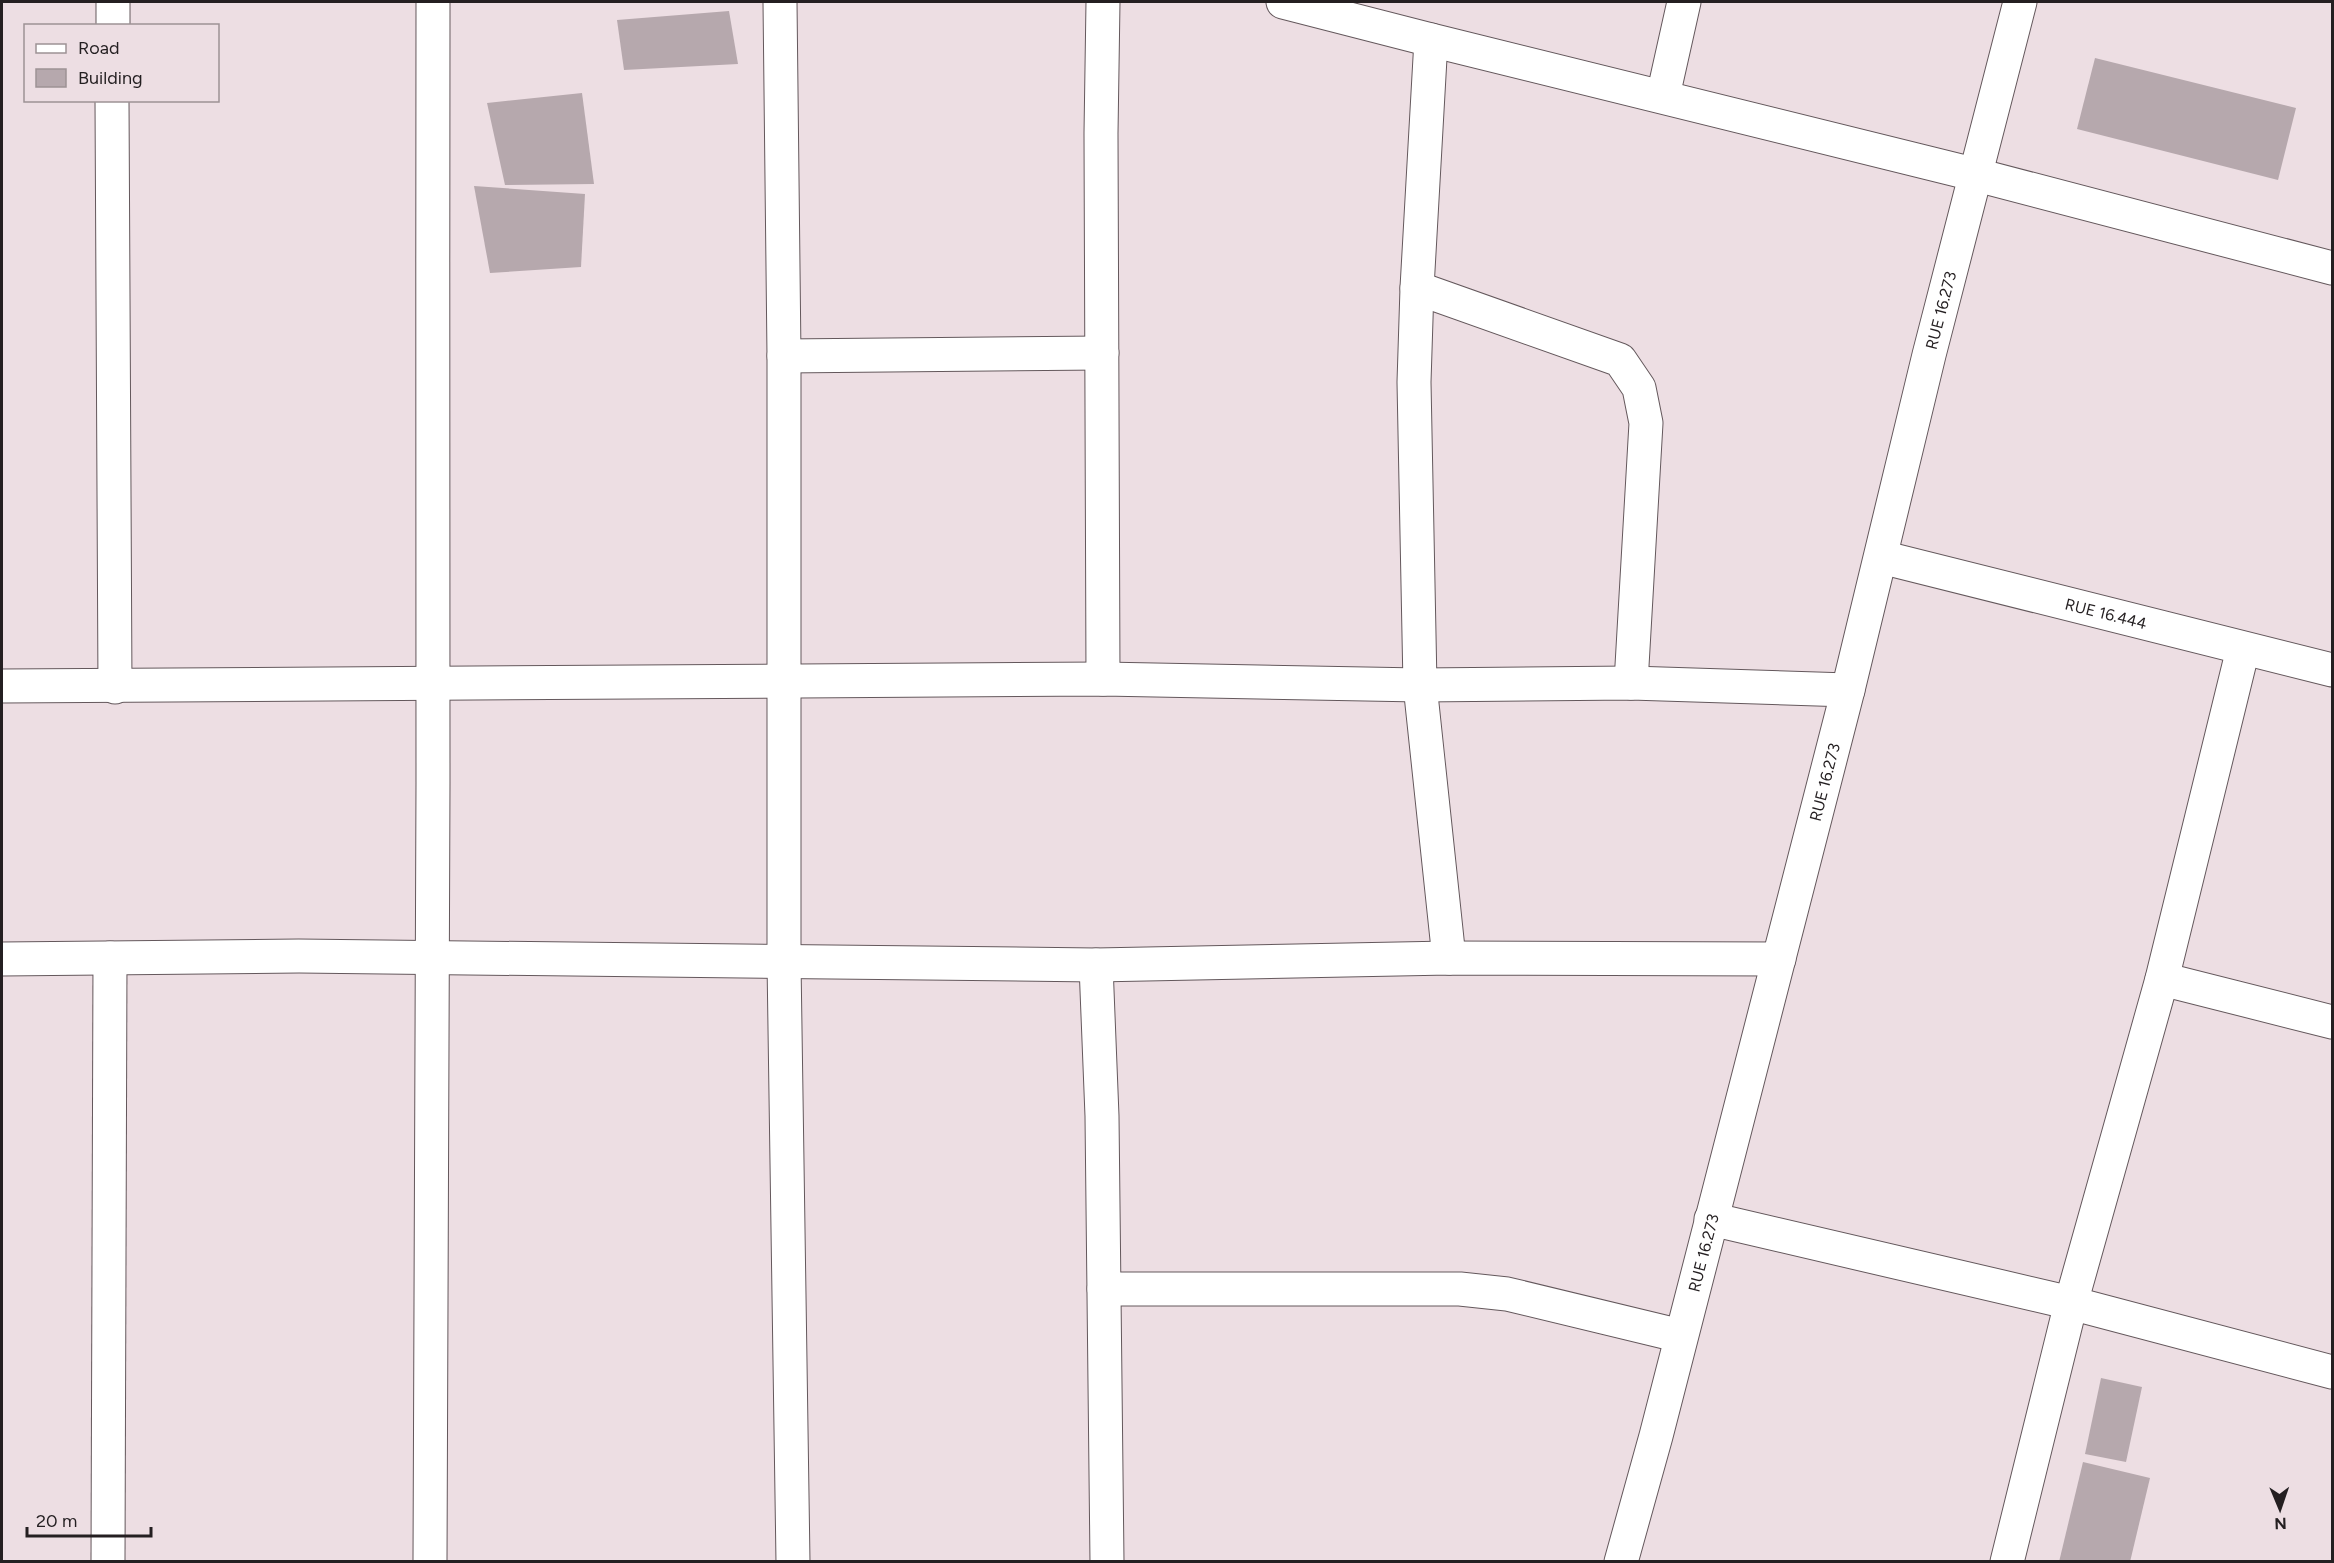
<svg xmlns="http://www.w3.org/2000/svg" width="2334" height="1563" viewBox="0 0 2334 1563" font-family="Figtree,sans-serif">
<rect width="100%" height="100%" fill="#eddee3"/>
<g fill="#b6a8ad">
<polygon points="729,11 738,64 624,70 617,20"/>
<polygon points="2095,58 2296,108 2278,180 2077,129"/>
<polygon points="582,93 594,184 505,185 487,103"/>
<polygon points="474,186 585,194 581,267 490,273"/>
<polygon points="2101,1378 2142,1387 2126,1462 2085,1454"/>
<polygon points="2083,1462 2150,1478 2130,1562 2059,1562"/>
</g>
<g fill="none" stroke-linecap="round" stroke-linejoin="round">
<defs>
<g id="street">
<polyline points="780,2 784,356 784,962 793,1562"/>
<polyline points="1103,2 1101,133 1103,679"/>
<polyline points="1283,2 1431,40 1977,175 2332,268"/>
<polyline points="113,26 113,2"/>
<polyline points="1431,40 1417,288 1414,382 1420,685 1449,958"/>
<polyline points="1663,96 1684,2"/>
<polyline points="112,100 115,687"/>
<polyline points="1417,288 1620,360 1639,388 1646,423 1631,683"/>
<polyline points="784,356 1102,353"/>
<path id="s1" d="M1881 557 2332 670"/>
<polyline points="2,686 1103,679 1420,685 1631,683 1848,690"/>
<polyline points="2,959 299,956 1096,965 1449,958 1779,959"/>
<polyline points="1096,965 1102,1116 1107,1562"/>
<polyline points="2162,979 2332,1022"/>
<polyline points="1711,1219 2071,1303 2332,1372"/>
<polyline points="1104,1289 1460,1289 1507,1294 1681,1336"/>
<polyline points="108,1562 110,958"/>
<path d="M430 1562C435 1042 432 522 433 2"/>
<path id="s2" d="M1621 1562 1656 1436 1848 690 1929 355 2020 2"/>
<polyline points="2007,1562 2071,1303 2162,979 2243,649"/>
</g>
</defs>
<use href="#street" stroke="#64585c" stroke-width="35"/>
<use href="#street" stroke="#fff" stroke-width="33"/>
</g>
<g text-anchor="middle" stroke-width="5" stroke-linejoin="round" paint-order="stroke">
<g font-size="16" fill="#241f21" stroke="#eddee3">
<text dy="6" stroke="none"><textPath href="#s2" startOffset="1292">RUE 16.273</textPath></text>
<text dy="6" stroke="none"><textPath href="#s1" startOffset="232">RUE 16.444</textPath></text>
<text dy="6" stroke="none"><textPath href="#s2" startOffset="806">RUE 16.273</textPath></text>
<text dy="6" stroke="none"><textPath href="#s2" startOffset="320">RUE 16.273</textPath></text>
</g>
</g>
<rect width="2334" height="1563" fill="none" stroke="#241f21" stroke-width="6"/>
<rect x="24" y="24" width="195" height="78" fill="#eddee3" stroke="#9d9295" stroke-width="1.5"/>
<rect x="36" y="44" width="30" height="9" fill="#ffffff" stroke="#9d9295" stroke-width="1.5"/>
<text x="78" y="54" font-size="18" fill="#241f21">Road</text>
<rect x="36" y="69" width="30" height="18" fill="#b6a8ad" stroke="#9d9295" stroke-width="1.5"/>
<text x="78" y="84" font-size="18" fill="#241f21">Building</text>
<g transform="translate(2280 1509) rotate(178)" stroke="#eddee3" stroke-width="4.5" paint-order="stroke">
<path d="M0-4.5L10 22L0 15L-10 22Z" fill="#241f21"/>
<text y="-9" font-size="16" font-weight="bold" text-anchor="middle" fill="#241f21">N</text>
</g>
<path d="M27 1527v9h124v-9" fill="none" stroke="#241f21" stroke-width="3"/>
<text x="36" y="1527" font-size="18" fill="#241f21" stroke="#eddee3" stroke-width="4.5" paint-order="stroke">20 m</text>
</svg>
